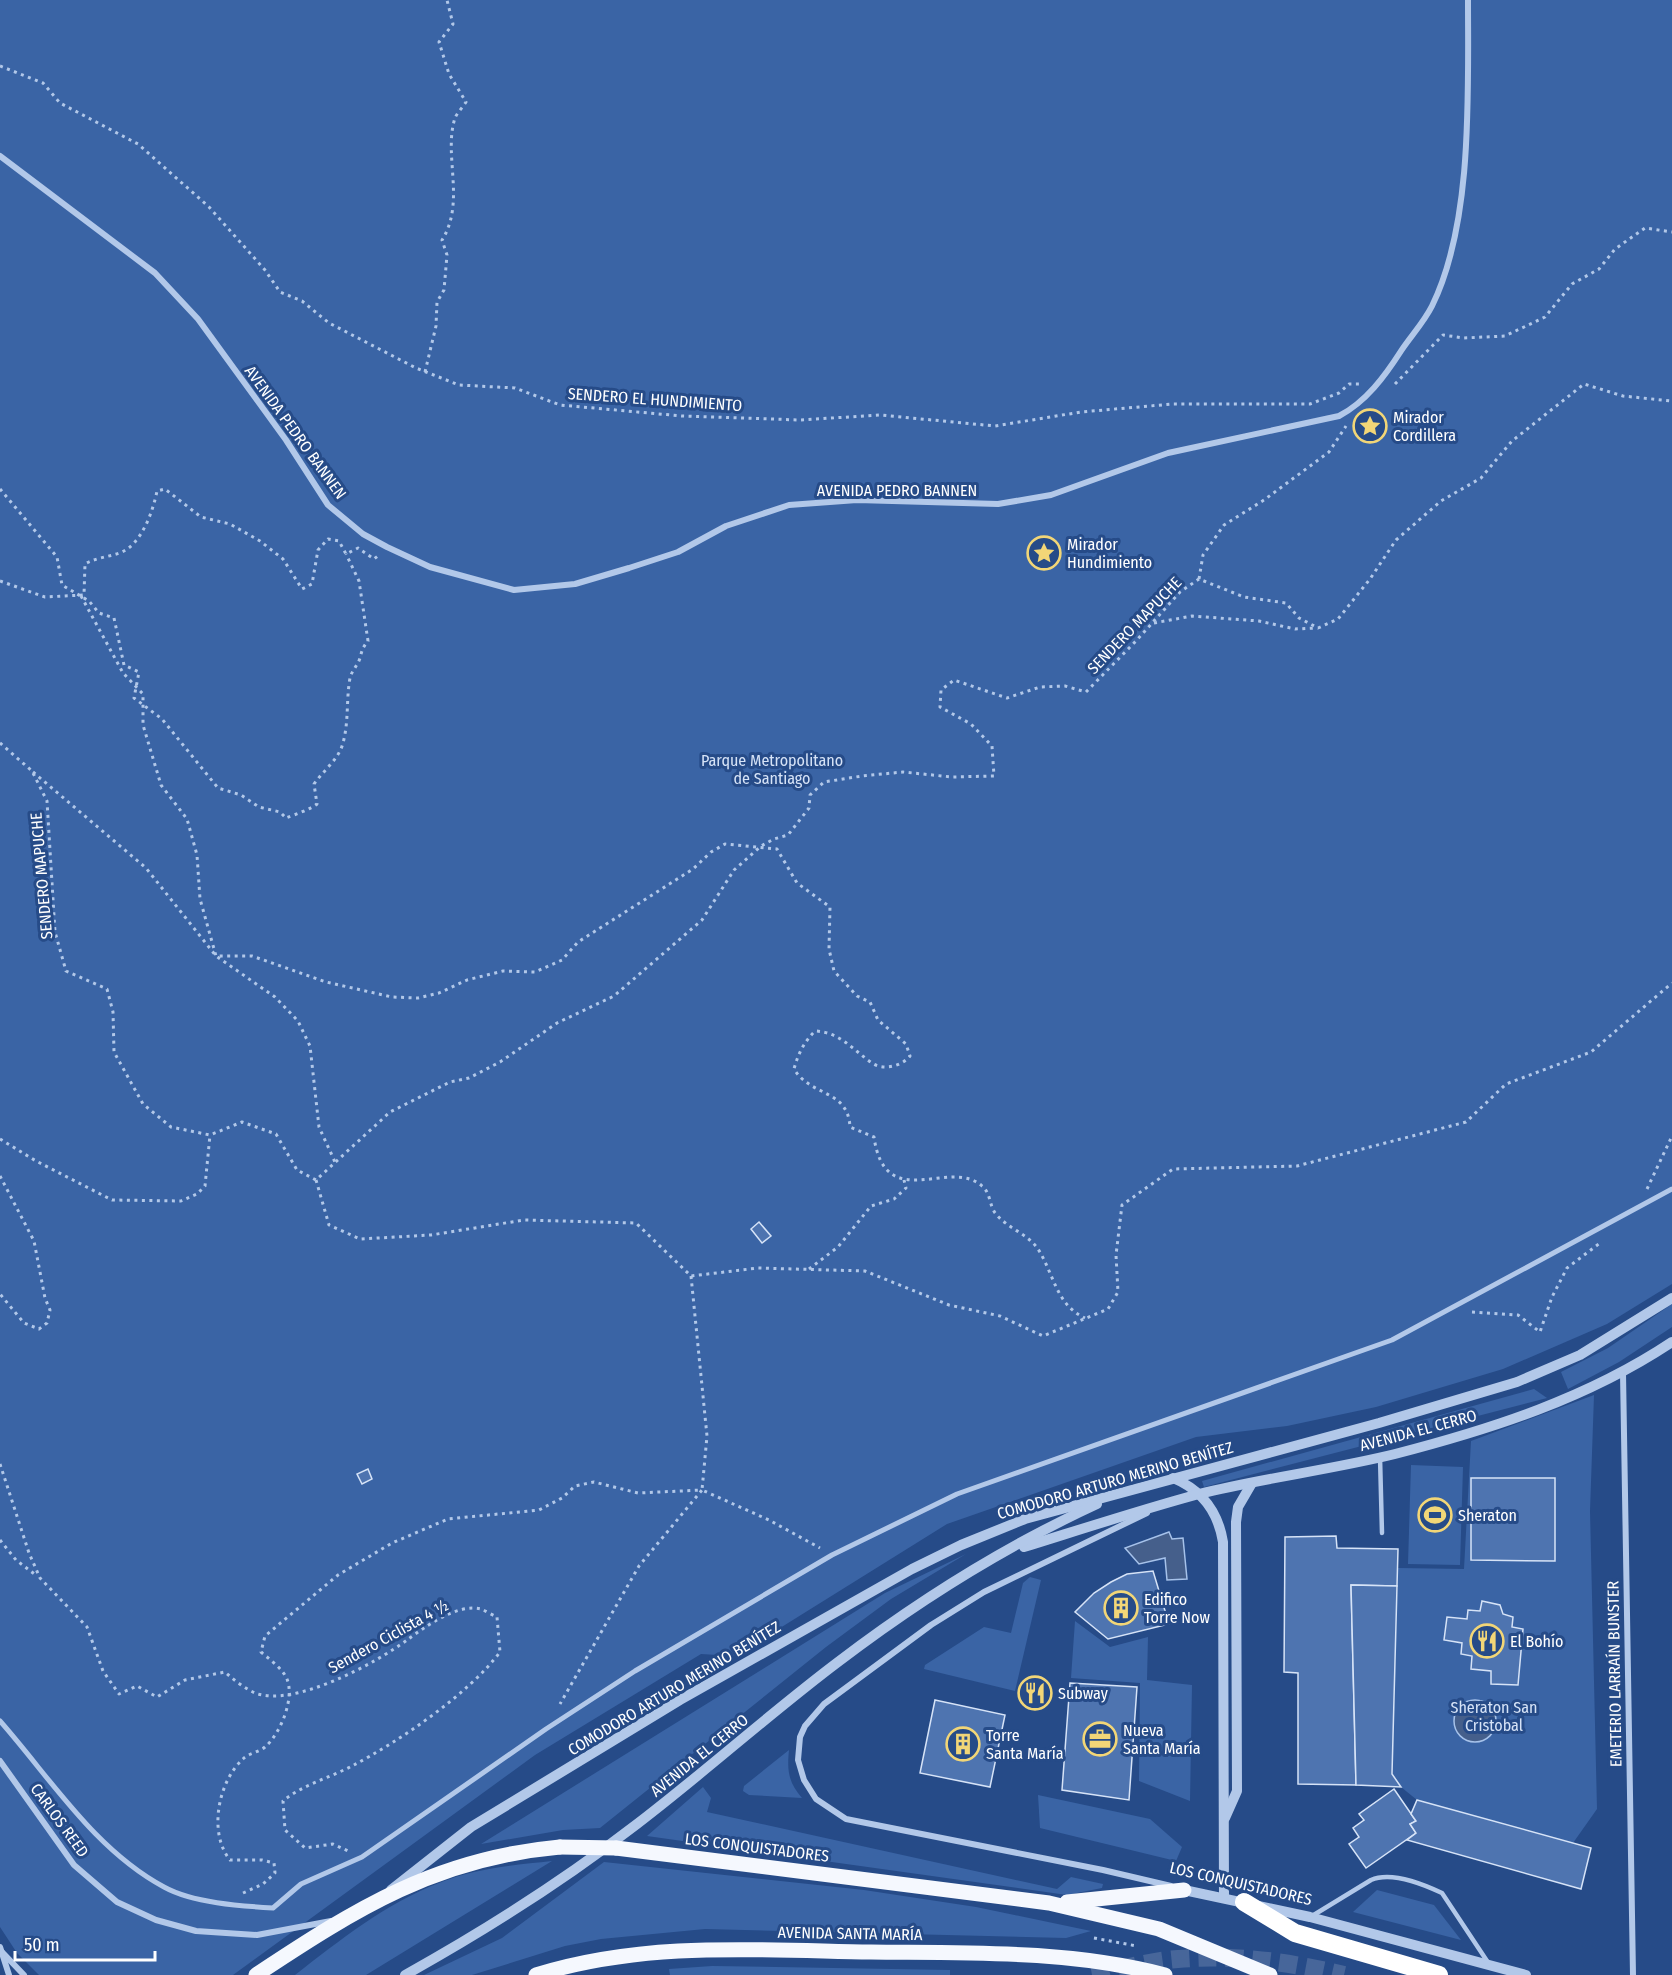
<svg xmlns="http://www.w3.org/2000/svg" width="1672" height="1975" viewBox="0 0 1672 1975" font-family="'Fira Sans Condensed',sans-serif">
<rect width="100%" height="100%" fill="#264b88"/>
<g fill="#3a64a5">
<polygon points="0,0 1672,0 1672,1284 1607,1324 1503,1369 1376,1407 1287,1426 1196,1437 947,1524 735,1656 701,1654 535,1755 233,1975 39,1975 17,1953 0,1927"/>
<polygon points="1672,1304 1672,1327 1619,1362 1568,1389 1561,1372 1608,1348"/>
<polygon points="1534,1389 1547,1398 1204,1487 1202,1481"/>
<polygon points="1594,1395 1590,1511 1597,1809 1573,1843 1417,1800 1401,1787 1392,1774 1398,1568 1464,1569 1471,1441"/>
<polygon points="1411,1465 1463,1467 1460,1565 1408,1564"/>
<polygon points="966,1554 891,1599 826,1647 600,1828 563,1830 481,1844 885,1593"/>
<polygon points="1030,1577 1041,1580 1015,1691 924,1669 925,1665 984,1627 1011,1633 1023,1583"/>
<polygon points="1075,1621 1110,1647 1148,1637 1147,1680 1192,1685 1190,1801 1139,1781 1140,1683 1071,1678"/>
<path d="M789 1750C787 1770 788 1782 802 1798L749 1795 743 1791 744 1786Z"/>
<polygon points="703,1787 711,1798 707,1812 1057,1889 1071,1877 1103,1884 1102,1888 1067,1895 647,1836"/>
<polygon points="1038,1795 1150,1819 1182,1847 1176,1861 1040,1828"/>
<path d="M552 1861 366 1975H295C340 1940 385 1904 439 1883 475 1868 514 1865 552 1861Z"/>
<polygon points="604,1862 864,1890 976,1907 1091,1931 1066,1938 705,1929 601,1939 565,1946 472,1975 424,1975 502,1938"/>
<polygon points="1377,1890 1434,1905 1461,1940 1353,1912"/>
<polygon points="712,1966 950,1970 950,1975 670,1975 669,1969"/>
</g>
<g fill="#455f8b" stroke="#a6c2ea" stroke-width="1.5">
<polygon points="1169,1532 1172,1539 1183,1538 1187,1579 1167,1580 1165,1558 1139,1564 1125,1548"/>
<circle cx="1475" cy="1721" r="21"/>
</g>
<g fill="#4e74b0" stroke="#d6e3f7" stroke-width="1.5">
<polygon points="759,1222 771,1236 762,1243 751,1229"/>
<polygon points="368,1469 372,1479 362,1484 357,1474"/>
<polygon points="1471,1478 1555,1478 1555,1561 1471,1560"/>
<polygon points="1336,1536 1337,1548 1398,1549 1397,1586 1351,1585 1356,1785 1298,1784 1298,1673 1284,1672 1285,1537"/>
<polygon points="1153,1571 1169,1624 1108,1639 1075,1612 1094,1593 1111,1582 1127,1574"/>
<polygon points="1351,1585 1397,1586 1392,1774 1401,1787 1356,1785"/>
<polygon points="1482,1601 1500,1605 1503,1614 1513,1617 1512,1627 1523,1629 1518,1685 1491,1684 1491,1671 1471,1669 1472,1656 1461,1654 1462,1643 1444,1640 1447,1617 1467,1619 1468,1610 1480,1611"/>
<polygon points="1070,1683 1137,1687 1129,1800 1062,1790"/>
<polygon points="935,1700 1005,1715 990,1787 920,1773"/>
<polygon points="1394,1789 1416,1821 1410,1824 1416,1833 1366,1868 1349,1844 1359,1837 1353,1828 1364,1820 1359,1814"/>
<polygon points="1417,1800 1591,1848 1581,1889 1407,1840 1416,1833 1410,1824 1416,1821 1411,1814"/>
</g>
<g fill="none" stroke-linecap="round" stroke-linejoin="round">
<path stroke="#47669a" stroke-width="18" stroke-dasharray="18 9" stroke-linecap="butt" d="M1092 1975C1120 1970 1149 1961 1178 1959 1234 1954 1289 1962 1344 1975"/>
<g stroke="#b2c8e9" stroke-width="3" stroke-dasharray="3 4.5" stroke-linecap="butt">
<polyline points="0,66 43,83 60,103 138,144 209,207 265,270 280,292 302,301 329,323 416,368 459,385 515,388 560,405 682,416 800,420 880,415 995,426 1081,412 1173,404 1310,404 1339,393 1349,384 1360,384"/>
<path d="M425 372 436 326 437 302 444 290 447 255 442 240C466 202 443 155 455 118 457 113 463 107 466 102L449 74 439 42 453 24 447 0"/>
<polyline points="1395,384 1443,335 1464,338 1505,336 1545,317 1572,284 1599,269 1615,249 1645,228 1672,232"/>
<path d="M0 489 57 557 62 585 89 601 99 613 114 618 124 665 139 672 134 698 162 719 218 788 241 795 259 807 280 812 286 818C294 815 311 809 317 804L314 784C323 771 339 759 343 743 349 721 346 700 350 678 352 670 358 665 360 658 362 650 363 647 368 641L359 581 346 554"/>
<polyline points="1199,579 1203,555 1224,525 1264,500 1329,452 1346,426"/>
<path d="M0 581 45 597 84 595 85 564C97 557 110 557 122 552 142 543 153 511 157 491L165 489 201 517 230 524 260 541 283 559 302 589 312 584 318 550 328 539 339 541 346 554 358 548 374 559 379 555"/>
<path d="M81 596 123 673 143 694V725L161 785 187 819 197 855 200 899 216 956H252L326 982 392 997 418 998 439 993 467 980 503 971 535 972 562 960 578 942 693 869 711 852 725 844 777 849 797 883 830 907 829 949 834 971 857 996 870 1002 878 1020 906 1044 910 1056C902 1066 883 1071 872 1063 853 1050 840 1032 815 1031 804 1042 798 1054 794 1069 811 1097 848 1089 850 1127L874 1137C885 1215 950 1157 982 1186 991 1193 989 1206 996 1214 1007 1228 1028 1234 1038 1249 1054 1274 1056 1305 1085 1318"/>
<polyline points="1154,623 1192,616 1259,621 1295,629 1316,628"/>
<polyline points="0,743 32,771 47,801 55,932 66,971 107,989 113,1012 114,1052 143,1104 171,1127 210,1135 242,1122 276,1134 297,1170 316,1180 390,1112 450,1082 469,1078 500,1062 557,1023 614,996 702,920 734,870 761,846 774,839 788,835 809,808 810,795 824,782 862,776 903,772 952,777 994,776 992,746 971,724 940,707 941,690 954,680 1007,698 1040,687 1065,686 1086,692 1136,641 1180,592 1199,579 1244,597 1286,603 1299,618 1318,628 1338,619 1370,579 1396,540 1441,501 1481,478 1512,441 1584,384 1623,396 1672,401"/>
<polyline points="33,772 146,868 216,956 275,997 298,1021 310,1046 319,1127 335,1162"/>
<polyline points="0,1139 36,1161 112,1200 181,1201 197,1194 205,1186 210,1135"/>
<polyline points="0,1176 34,1241 45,1298 50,1310 47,1323 39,1329 24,1323 0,1294"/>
<polyline points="316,1180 329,1225 360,1239 431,1235 524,1220 636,1223 691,1276 758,1268 865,1271 949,1305 1000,1316 1043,1336 1108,1309 1118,1292 1116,1255 1122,1205 1173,1169 1297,1166 1466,1122 1506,1084 1591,1052 1672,983"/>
<polyline points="1647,1189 1672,1136"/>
<polyline points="809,1269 838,1247 871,1206 894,1199 906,1188 904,1180"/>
<polyline points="691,1276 707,1436 702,1490 769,1520 820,1548"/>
<polyline points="1472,1312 1518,1315 1540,1332 1552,1297 1567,1268 1600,1243"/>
<path d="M0 1464 29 1553 40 1578 87 1627 103 1671 119 1694 137 1686 157 1697 185 1680 225 1672C234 1680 244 1688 255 1693 294 1708 376 1663 407 1640 425 1627 457 1603 481 1609 486 1611 492 1615 497 1617L500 1652C469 1694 398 1742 352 1766 329 1778 302 1785 283 1801L285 1830 305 1848 333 1844 348 1851"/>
<polyline points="0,1540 16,1560 37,1576"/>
<path d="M243 1893 263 1884 275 1873 274 1863 262 1860H230C208 1833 218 1781 244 1758 250 1753 259 1752 265 1747 280 1734 295 1699 287 1679 283 1669 269 1659 261 1652L265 1636 338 1575 392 1543 448 1519 539 1510 562 1498 575 1486 594 1482 638 1493 702 1490 639 1566 560 1704"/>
<polyline points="1094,1938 1137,1946"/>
</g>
<g stroke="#b2c8e9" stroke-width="4.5">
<polyline points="1380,1457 1382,1533"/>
<path d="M1312 1916 1371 1880C1391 1871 1423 1884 1442 1893L1489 1964"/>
</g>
<path stroke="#b2c8e9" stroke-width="5" d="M0 1721C51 1779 95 1850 164 1887 193 1903 240 1906 273 1908L301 1884 362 1857 546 1729 635 1671 832 1555 957 1494 1392 1340 1672 1189"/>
<g stroke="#b2c8e9" stroke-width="6">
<path d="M0 156 155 273 198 319 286 440 328 505 363 534 387 547 430 567 514 590 575 584 629 568 678 552 726 526 789 505 857 500 998 504 1051 495 1168 453 1339 416C1366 402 1385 376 1401 351 1411 336 1424 322 1432 306 1473 223 1468 92 1468 0"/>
<polyline points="1623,1373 1633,1975"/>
<polyline points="1147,1513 984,1592 931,1625 824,1704 805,1726 800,1737 798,1760 804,1780 816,1799 846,1819 1103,1870 1171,1886"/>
<polyline points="0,1761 74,1865 117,1902 156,1920 196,1931 257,1935 331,1921"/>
<polyline points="0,1947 9,1975"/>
<polyline points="2,1952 24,1975"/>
</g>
<g stroke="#b2c8e9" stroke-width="10">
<path d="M1173 1478C1202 1490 1218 1511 1223 1542L1224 1898"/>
<path d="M1024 1547C1082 1529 1140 1510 1199 1494 1263 1478 1330 1470 1395 1454 1492 1429 1588 1398 1672 1342"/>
<polyline points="1225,1818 1237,1791 1236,1522 1238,1507 1252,1483"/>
<polyline points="391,1890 471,1827 680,1700 912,1569 961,1545 1025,1519 1379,1423 1517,1382 1580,1355 1672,1298"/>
<polyline points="1184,1890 1310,1917 1526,1975"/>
<path d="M405 1975C486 1930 563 1881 637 1824 705 1772 769 1714 838 1662 918 1601 1006 1546 1097 1504"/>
</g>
<g stroke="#f5f8fe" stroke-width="15">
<polyline points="616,1848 1049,1903 1159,1929 1270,1975"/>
<polyline points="1067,1902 1184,1890"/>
<path d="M256 1975C357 1908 437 1858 560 1847"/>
<path d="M536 1975C645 1941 758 1950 871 1952 969 1953 1069 1950 1165 1975"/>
</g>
<polyline stroke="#fff" stroke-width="18" points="1244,1902 1295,1933 1439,1975"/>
<polyline stroke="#f5f8fe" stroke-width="15" points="560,1847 616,1848"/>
</g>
<defs>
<symbol id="sight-ring" viewBox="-11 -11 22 22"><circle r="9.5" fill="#264b88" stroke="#f2d677" stroke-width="1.5"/><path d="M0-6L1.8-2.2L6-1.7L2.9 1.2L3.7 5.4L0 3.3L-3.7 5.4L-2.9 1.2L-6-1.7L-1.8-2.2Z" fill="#f2d677"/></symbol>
<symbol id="stadium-ring" viewBox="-11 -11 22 22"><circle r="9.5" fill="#264b88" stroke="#f2d677" stroke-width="1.5"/><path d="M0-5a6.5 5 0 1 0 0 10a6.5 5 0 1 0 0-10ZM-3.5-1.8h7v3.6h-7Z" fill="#f2d677"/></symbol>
<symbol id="building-ring" viewBox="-11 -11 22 22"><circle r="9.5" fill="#264b88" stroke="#f2d677" stroke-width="1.5"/><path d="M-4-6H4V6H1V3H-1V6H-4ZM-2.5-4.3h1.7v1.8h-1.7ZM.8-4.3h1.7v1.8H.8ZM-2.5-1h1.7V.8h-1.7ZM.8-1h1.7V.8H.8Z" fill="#f2d677"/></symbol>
<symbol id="restaurant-ring" viewBox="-11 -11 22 22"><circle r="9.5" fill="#264b88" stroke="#f2d677" stroke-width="1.5"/><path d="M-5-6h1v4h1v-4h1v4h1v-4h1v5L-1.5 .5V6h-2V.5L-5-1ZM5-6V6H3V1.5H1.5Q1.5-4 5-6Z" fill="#f2d677"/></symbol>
<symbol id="office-ring" viewBox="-11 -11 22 22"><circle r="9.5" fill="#264b88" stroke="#f2d677" stroke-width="1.5"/><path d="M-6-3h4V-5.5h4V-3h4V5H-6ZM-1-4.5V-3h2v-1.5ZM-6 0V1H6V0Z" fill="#f2d677"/></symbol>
</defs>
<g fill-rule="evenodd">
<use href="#sight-ring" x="1351" y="407" width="38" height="38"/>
<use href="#sight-ring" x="1025" y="534" width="38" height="38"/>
<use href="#stadium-ring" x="1416" y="1496" width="38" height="38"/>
<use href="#building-ring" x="1102" y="1589" width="38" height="38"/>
<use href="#restaurant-ring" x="1468" y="1622" width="38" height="38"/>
<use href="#restaurant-ring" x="1016" y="1674" width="38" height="38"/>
<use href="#office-ring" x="1081" y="1720" width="38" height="38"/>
<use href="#building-ring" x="944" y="1725" width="38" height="38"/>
</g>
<g text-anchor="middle" stroke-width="6" stroke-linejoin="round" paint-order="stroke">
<g font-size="16" fill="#fff" stroke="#264b88">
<text transform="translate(655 399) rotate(4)" y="6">SENDERO EL HUNDIMIENTO</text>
<text transform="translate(296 432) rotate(54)" y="6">AVENIDA PEDRO BANNEN</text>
<text x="897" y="496">AVENIDA PEDRO BANNEN</text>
<text transform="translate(1134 625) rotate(-46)" y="6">SENDERO MAPUCHE</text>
<text transform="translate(41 876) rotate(-95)" y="6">SENDERO MAPUCHE</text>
<text transform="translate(1418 1430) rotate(-15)" y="6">AVENIDA EL CERRO</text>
<text transform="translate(1115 1480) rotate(-16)" y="6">COMODORO ARTURO MERINO BENÍTEZ</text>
<text transform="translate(388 1636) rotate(-29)" y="6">Sendero Ciclista 4 ½</text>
<text transform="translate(1614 1674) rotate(-91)" y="6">EMETERIO LARRAÍN BUNSTER</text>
<text transform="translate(674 1688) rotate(-31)" y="6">COMODORO ARTURO MERINO BENÍTEZ</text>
<text transform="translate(699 1755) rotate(-39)" y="6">AVENIDA EL CERRO</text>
<text transform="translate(60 1820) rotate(54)" y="6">CARLOS REED</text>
<text transform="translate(757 1847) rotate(7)" y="6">LOS CONQUISTADORES</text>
<text transform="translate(1241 1883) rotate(13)" y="6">LOS CONQUISTADORES</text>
<text transform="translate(850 1933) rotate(1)" y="6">AVENIDA SANTA MARÍA</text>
</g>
<g font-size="16" fill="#fff" stroke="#264b88" text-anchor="start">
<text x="1393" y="423">Mirador<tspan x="1393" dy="18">Cordillera</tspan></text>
<text x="1067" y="550">Mirador<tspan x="1067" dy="18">Hundimiento</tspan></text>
<text x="1458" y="1521">Sheraton</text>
<text x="1144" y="1605">Edifico<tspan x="1144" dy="18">Torre Now</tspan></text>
<text x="1510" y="1647">El Bohío</text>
<text x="1058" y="1699">Subway</text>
<text x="1123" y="1736">Nueva<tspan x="1123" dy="18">Santa María</tspan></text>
<text x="986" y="1741">Torre<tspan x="986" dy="18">Santa María</tspan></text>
</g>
<g font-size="16" fill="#d6e3f7" stroke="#264b88">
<text x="772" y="766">Parque Metropolitano<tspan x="772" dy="18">de Santiago</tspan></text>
<text x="1494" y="1713">Sheraton San<tspan x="1494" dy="18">Cristobal</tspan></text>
</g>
</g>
<path d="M15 1951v9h140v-9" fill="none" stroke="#ffffff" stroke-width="3"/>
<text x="24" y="1951" font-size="18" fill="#ffffff" stroke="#264b88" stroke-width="4.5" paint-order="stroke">50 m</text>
</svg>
